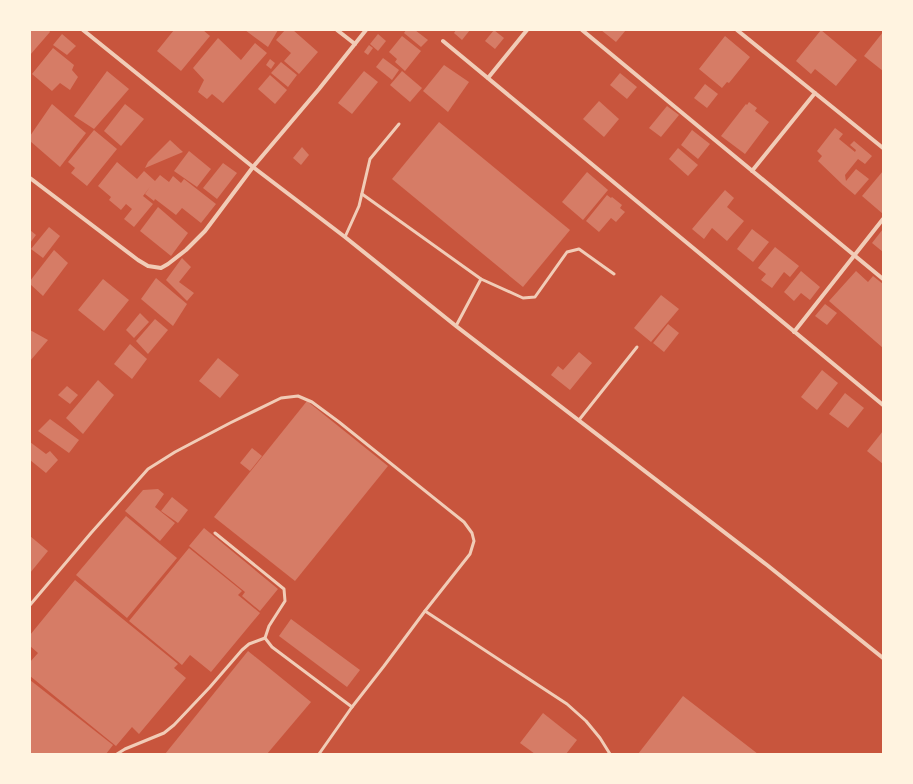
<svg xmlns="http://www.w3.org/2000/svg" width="913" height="784" viewBox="0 0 913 784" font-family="'Open Sans',sans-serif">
<rect width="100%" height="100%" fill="#c8553d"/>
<g fill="#d67c66">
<polygon points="30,30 49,30 50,32 30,55"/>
<polygon points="174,30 203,30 210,36 181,71 157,51"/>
<polygon points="245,30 278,30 268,47"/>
<polygon points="285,30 293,30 318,52 299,74 284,61 291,53 276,40"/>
<polygon points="406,30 415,30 428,40 421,47 404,33"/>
<polygon points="456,30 470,30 462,40 454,33"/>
<polygon points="494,30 504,38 495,49 485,41"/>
<polygon points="601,30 626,30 616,42"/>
<polygon points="821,30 857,60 836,86 815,69 811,74 796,61"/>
<polygon points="883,32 883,71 864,56"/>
<polygon points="62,34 76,46 67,55 53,45"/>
<polygon points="378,34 386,41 378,51 370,44"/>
<polygon points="402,36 421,51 405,71 395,62 397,59 389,52"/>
<polygon points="725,36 750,57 729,83 727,82 722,88 699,69"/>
<polygon points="218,38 241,60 255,43 267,53 223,103 212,94 207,99 198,92 204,80 193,68"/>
<polygon points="369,45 373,48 368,55 364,52"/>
<polygon points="53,48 74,65 72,70 78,77 70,90 60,83 52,91 32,74"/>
<polygon points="383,58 399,70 392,80 376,67"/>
<polygon points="270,59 275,63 271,69 266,65"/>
<polygon points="281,62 297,75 288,87 271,73"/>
<polygon points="444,65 469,82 448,112 423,91"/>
<polygon points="107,71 129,89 94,129 74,116"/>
<polygon points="364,71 378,82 352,114 338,103"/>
<polygon points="402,71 422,88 410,102 390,85"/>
<polygon points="620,73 637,87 627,99 610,85"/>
<polygon points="270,75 287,90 275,104 258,89"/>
<polygon points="705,84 718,94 707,108 694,98"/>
<polygon points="599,101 619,119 604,137 583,119"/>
<polygon points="749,102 757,108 755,111 769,122 745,154 721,136 746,104 747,105"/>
<polygon points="52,104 86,133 60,167 30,141 30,136"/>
<polygon points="125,104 144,119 121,146 104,131"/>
<polygon points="667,106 679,115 661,137 649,128"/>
<polygon points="439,122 570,230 523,287 392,179"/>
<polygon points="835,128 843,134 839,139 855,152 856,150 850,145 854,141 872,156 865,164 858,159 845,175 846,181 856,169 869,179 855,195 843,185 818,161 822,156 817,151"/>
<polygon points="94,130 117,149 87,186 71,173 75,168 68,162"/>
<polygon points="692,130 710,144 698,159 681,145"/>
<polygon points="170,140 183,152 145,168 148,162"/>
<polygon points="302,147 309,155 301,165 293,158"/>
<polygon points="678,148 698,165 688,176 669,159"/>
<polygon points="189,151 211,169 197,187 174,171"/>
<polygon points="117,162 137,179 144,171 155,181 160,175 169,182 173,176 181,183 184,179 216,204 201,223 182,208 176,215 155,199 154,201 145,194 150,187 143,196 153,204 134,227 124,219 132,209 126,204 121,210 109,200 111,197 98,186"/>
<polygon points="223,163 237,173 217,199 203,188"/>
<polygon points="883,171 883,214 862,196"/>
<polygon points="587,172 608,190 583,220 562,202"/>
<polygon points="725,190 734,198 727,207 744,221 727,241 712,228 704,239 692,229"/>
<polygon points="607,195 611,198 612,197 622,205 620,208 625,212 616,222 611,218 599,232 586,221"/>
<polygon points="158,207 188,233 171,256 140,231"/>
<polygon points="49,227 60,236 43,258 31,249"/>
<polygon points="752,229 769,242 753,262 737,249"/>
<polygon points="883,229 883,252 872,243"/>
<polygon points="30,230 36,235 30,243"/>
<polygon points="775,247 799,266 790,277 784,272 772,288 761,280 766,274 758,268"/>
<polygon points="54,250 68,263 43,296 30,284 30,281"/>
<polygon points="182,258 191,267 179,282 194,293 187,301 166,280"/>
<polygon points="801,271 820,287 810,300 801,293 794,301 784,292"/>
<polygon points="856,271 868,282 873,276 883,284 883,348 829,301"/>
<polygon points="156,278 187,304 173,326 141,299"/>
<polygon points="103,279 129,300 104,331 78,310"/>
<polygon points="661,295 679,309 651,342 634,328"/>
<polygon points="825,304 837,313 827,325 815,316"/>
<polygon points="140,313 149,322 134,338 126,330"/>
<polygon points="155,319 168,330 148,354 136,341"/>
<polygon points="668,324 679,333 664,352 653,343"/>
<polygon points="30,330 48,340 30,361"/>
<polygon points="130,344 147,359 132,379 114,364"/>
<polygon points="579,352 592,363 570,390 551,375 558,366 563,370"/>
<polygon points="218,358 239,375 220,398 199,381"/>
<polygon points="822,370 838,383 817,410 801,397"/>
<polygon points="98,380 114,395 83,434 66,418"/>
<polygon points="67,386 78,395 70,404 58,395"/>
<polygon points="845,393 864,408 848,428 829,414"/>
<polygon points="307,401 388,466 295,581 214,517"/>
<polygon points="50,419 79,440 69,453 38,431"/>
<polygon points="883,431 883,464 867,451"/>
<polygon points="30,442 46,454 50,451 58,460 46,473 30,460"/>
<polygon points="252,448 262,456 250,471 240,463"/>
<polygon points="158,489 164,494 155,507 175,523 160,541 125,511 143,490"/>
<polygon points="172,497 188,510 178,523 161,511"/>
<polygon points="126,516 177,558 127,618 76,575"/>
<polygon points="204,528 278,589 260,611 242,596 245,592 189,546"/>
<polygon points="30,536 48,551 30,573"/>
<polygon points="189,548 242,591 238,595 260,613 211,672 190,655 182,665 129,621"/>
<polygon points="75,580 178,664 174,668 186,678 139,734 132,727 116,746 30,676 30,662 38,653 30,646 30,635"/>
<polygon points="291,619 360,670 347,687 279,636"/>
<polygon points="248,651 311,702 267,754 165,754"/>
<polygon points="30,680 113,745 106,754 30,754"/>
<polygon points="683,696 758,754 638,754"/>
<polygon points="543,713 577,740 566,754 535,754 520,743"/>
</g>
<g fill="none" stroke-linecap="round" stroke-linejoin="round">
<g stroke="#f1ccb7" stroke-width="3">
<polyline points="362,194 481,279 523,298 535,297 567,252 579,249 614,274"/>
<polyline points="345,237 359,206 370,159 399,124"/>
<polyline points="456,326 481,279"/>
<polyline points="579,420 637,347"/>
<polyline points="215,533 284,589 285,601 269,626 265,638 272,647 352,707"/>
<polyline points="30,605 91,533 148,469 175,452 230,423 281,398 298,396 312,402 339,422 464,522 472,533 474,541 470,554 425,611 384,666 352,707 319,754"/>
<polyline points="425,611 567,704 586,721 600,738 610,754"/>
<polyline points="117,754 125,749 164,733 174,725 210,687 242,650 249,644 265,638"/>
</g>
<g stroke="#f1ccb7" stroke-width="4">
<polyline points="83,30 253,167 345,237 456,326 767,565 883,658"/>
<polyline points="337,30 355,44"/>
<polyline points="582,30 883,279"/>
<polyline points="737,30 883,148"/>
<polyline points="443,41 883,405"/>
<polyline points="488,78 527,30"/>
<polyline points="752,171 815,93"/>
<polyline points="30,178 138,260 148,266 161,268 168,264 186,250 205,231 253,167 319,89 366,30"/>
<polyline points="794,332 883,219"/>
</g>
</g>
<rect width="913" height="784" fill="none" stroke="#fff3e0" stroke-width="62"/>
</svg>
